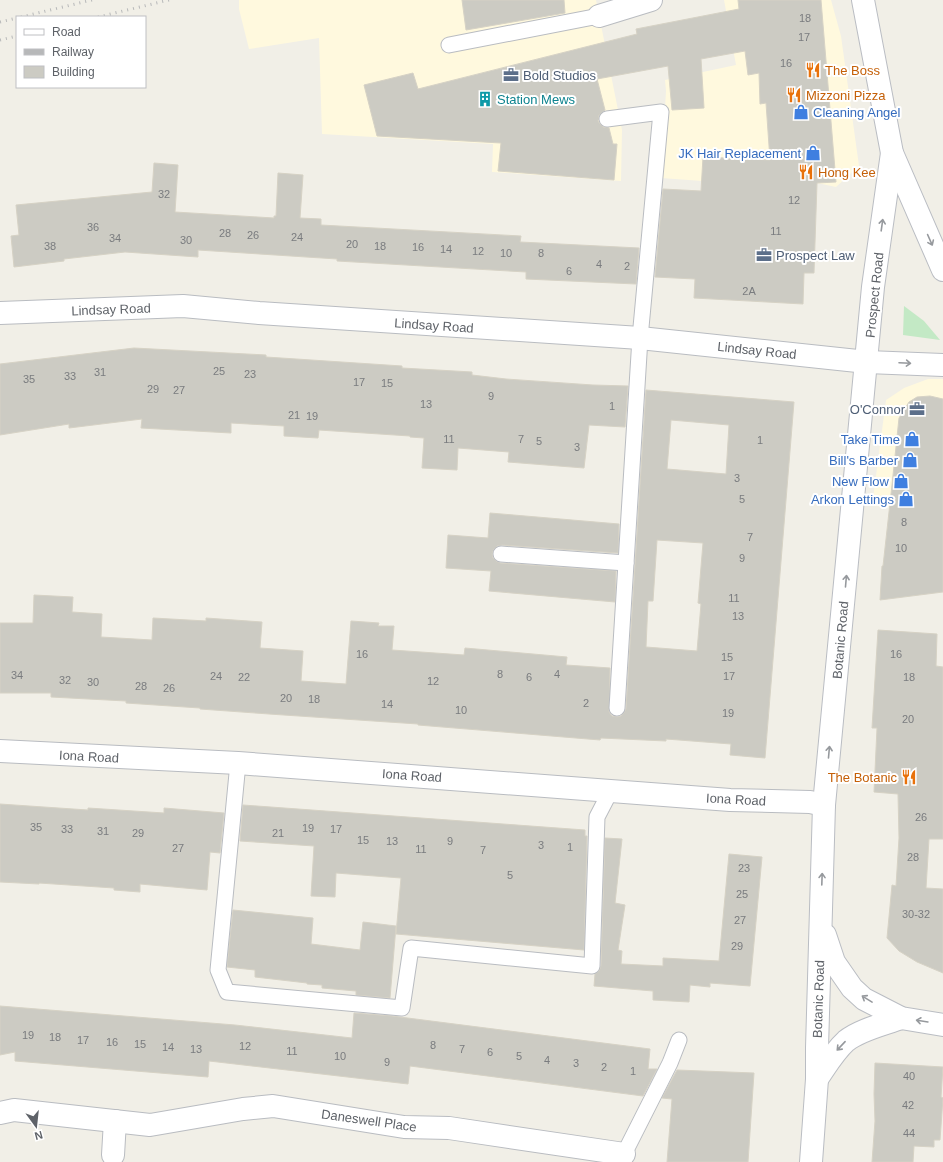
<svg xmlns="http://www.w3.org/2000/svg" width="943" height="1162" viewBox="0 0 943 1162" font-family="Helvetica,sans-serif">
<rect width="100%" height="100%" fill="#f1efe7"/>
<g fill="#fff9de">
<polygon points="239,0 596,0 622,130 621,181 492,172 493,144 322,134 319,38 249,49 239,9"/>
<polygon points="724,0 831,0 841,36 859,166 836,187 817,183 771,186 661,178 666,91 665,80 736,65"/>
<polygon points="928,379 943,379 943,509 872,506 886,400 904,388"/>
</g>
<polygon fill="#c3e9c5" points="904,306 924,321 940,340 903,335"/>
<g fill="#cccbc3" stroke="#d6d2c5" fill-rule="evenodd">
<polygon points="462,0 564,0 565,13 466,30"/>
<polygon points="738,0 821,0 836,182 817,183 814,273 804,273 803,304 694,298 695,279 655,277 663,189 701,191 703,157 770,160 766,103 760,104 759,73 748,75 745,51 701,59 704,108 672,110 668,66 597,79 605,110 599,115 598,121 600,124 603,127 609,128 613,144 617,144 614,180 498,171 501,143 377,136 364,85 413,73 418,89 637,34 636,29 739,9"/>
<polygon points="154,163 178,165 175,212 274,218 274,216 276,216 278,173 303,175 300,218 321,219 321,225 521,236 520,242 639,248 636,284 526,279 526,272 337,261 337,259 198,250 198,257 125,252 64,259 64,261 14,267 11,236 19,235 16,205 152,192"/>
<polygon points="134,348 266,355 266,357 402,366 402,368 472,372 472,375 506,379 593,385 628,386 625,427 589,425 584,468 508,462 509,452 458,448 457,470 422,468 424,438 410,437 410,436 319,430 318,438 284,436 284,426 231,423 231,433 141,428 142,419 69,428 69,424 0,435 0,364"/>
<path d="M646 390 794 402 765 758 730 755 731 744 666 739V741L601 738 600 740 418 725V724L269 714 200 709V708L126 703V701L51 697V693H0V623H33L34 595 73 597 72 612 102 614 101 637 152 640 153 618 206 621V618L262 622 260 648 303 651 301 681 346 684 351 621 379 623 378 626H394L392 650 464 655 465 648 567 657 566 665 610 668 609 712 612 716 617 717 621 716 624 713 626 709ZM671 420 729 425 726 474 667 469ZM657 540 703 543 698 603 701 604 697 651 646 647 648 601H653Z"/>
<polygon points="930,396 943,399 943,592 880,600 882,566 883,566 892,485 899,418 909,402 917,397"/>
<polygon points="490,513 619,524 618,553 502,545 497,546 494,549 492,554 493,558 496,561 500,563 616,571 615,602 489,591 491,571 446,568 448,535 488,538"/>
<polygon points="878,630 937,634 936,666 943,667 943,839 929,839 926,888 943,889 943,973 917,962 899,951 887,938 892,885 896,886 899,838 898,794 874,792 877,728 872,728"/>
<polygon points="0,804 88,810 88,808 164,813 164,808 224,813 220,853 210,852 207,890 140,884 140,892 114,890 114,888 39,883 39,884 0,882"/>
<polygon points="243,805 585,830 585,836 587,836 584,950 396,934 401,878 336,873 335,897 311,896 314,846 240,841"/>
<polygon points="605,838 622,839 615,903 625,905 618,950 622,951 621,964 663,966 663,958 719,961 729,854 762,857 750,986 710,983 710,987 690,985 689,1002 653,1000 653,991 594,986 595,974 599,971 601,966"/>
<polygon points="233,910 313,918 311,944 360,950 363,922 396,926 390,998 356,995 356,991 322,988 322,985 307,984 307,983 255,977 255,970 227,967"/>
<polygon points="0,1006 235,1025 352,1038 354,1013 392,1016 650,1049 648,1069 657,1069 643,1096 410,1066 408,1084 209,1061 208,1077 15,1061 15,1052 0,1055"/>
<polygon points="875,1063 943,1067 941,1097 943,1098 940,1140 934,1140 934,1147 914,1146 913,1162 872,1162 875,1121 874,1094"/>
<polygon points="677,1070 754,1073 748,1162 667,1162 672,1099 662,1098"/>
</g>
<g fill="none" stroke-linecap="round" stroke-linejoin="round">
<defs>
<g id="service">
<polyline points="449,45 599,16"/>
<polyline points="607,119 661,112 640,338 617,708"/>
<polyline points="501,554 626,563"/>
<polyline points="238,763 218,970 227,992 402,1008 411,948 592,966 597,817 611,790"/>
<polyline points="624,1162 624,1154 670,1063 679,1040"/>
</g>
<g id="minor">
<polyline points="599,16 651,0"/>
<polyline points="0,313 183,306 259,313 640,338 867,362"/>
<polyline points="0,751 238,763 730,800 810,802 824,805"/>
<polyline points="0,1113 14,1110 150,1125 243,1109 273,1106 404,1127 449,1128 624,1154"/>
<polyline points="113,1155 115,1121"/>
</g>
<g id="secondary">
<polyline points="863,0 892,153 943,270"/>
<polyline points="867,362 943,365"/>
<polyline points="825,935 834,962 852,988 864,999 901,1018 943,1025"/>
<path d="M817 1079C826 1066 834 1052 846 1041 859 1030 885 1024 901 1018"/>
<polyline points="811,1162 817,1079 817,1048 824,805 873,287 892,153"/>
</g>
</defs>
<use href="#service" stroke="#b9bcc1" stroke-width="17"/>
<use href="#minor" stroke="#b9bcc1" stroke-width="24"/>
<use href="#secondary" stroke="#babdc3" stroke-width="24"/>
<use href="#service" stroke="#fff" stroke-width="15"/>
<use href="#minor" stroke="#fff" stroke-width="22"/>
<use href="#secondary" stroke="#fff" stroke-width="22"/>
<g stroke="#b7b8b9" stroke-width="3" stroke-dasharray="1 5" stroke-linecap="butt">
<polyline points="21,17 92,0"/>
<polyline points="98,17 169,0"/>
<polyline points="0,22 17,18"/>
<polyline points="0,40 17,36"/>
</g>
</g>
<defs><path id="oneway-shaft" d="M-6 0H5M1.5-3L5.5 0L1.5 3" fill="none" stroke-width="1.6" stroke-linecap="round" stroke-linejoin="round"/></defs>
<g stroke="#96999d">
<use href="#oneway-shaft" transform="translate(882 225) rotate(-82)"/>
<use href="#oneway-shaft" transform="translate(930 240) rotate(66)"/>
<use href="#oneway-shaft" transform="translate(905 363) rotate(3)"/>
<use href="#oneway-shaft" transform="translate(846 581) rotate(-85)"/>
<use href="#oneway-shaft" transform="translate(829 752) rotate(-85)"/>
<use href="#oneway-shaft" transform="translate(822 879) rotate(-88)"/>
<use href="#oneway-shaft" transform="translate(867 999) rotate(-148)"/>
<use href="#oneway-shaft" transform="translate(922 1021) rotate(-171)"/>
<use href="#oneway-shaft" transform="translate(841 1046) rotate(133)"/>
</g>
<defs>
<symbol id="restaurant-bare" viewBox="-9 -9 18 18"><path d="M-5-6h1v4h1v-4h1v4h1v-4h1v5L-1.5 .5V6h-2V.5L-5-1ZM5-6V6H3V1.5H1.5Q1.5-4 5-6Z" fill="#e8710a" stroke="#fff" stroke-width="2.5" paint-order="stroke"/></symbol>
<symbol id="office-bare" viewBox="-9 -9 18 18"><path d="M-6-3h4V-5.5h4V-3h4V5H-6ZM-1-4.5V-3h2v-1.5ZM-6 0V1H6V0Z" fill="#5c6f8a" stroke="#fff" stroke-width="2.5" paint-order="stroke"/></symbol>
<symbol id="building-bare" viewBox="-9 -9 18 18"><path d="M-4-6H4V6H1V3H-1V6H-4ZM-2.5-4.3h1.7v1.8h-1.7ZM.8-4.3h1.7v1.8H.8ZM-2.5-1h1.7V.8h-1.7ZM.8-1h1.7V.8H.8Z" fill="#0f9aa8" stroke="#fff" stroke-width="2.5" paint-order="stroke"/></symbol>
<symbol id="shop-bare" viewBox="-9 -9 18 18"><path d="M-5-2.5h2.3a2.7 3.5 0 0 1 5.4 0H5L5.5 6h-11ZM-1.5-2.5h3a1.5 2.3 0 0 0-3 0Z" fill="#3f7fe0" stroke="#fff" stroke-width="2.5" paint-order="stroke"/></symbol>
</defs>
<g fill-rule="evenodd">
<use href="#restaurant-bare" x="802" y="59" width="22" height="22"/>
<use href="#office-bare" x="500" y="64" width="22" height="22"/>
<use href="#restaurant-bare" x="783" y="84" width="22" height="22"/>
<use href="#building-bare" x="474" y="88" width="22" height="22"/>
<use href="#shop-bare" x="790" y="101" width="22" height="22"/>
<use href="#shop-bare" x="802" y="142" width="22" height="22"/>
<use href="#restaurant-bare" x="795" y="161" width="22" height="22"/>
<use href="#office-bare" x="753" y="244" width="22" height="22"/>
<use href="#office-bare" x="906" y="398" width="22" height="22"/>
<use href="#shop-bare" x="901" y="428" width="22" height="22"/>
<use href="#shop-bare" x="899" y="449" width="22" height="22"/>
<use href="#shop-bare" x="890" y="470" width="22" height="22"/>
<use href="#shop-bare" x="895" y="488" width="22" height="22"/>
<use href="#restaurant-bare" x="898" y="766" width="22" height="22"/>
</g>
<g text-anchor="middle" stroke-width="4" stroke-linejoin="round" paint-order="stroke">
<g font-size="11" fill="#7a7c7f">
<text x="805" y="22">18</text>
<text x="804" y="41">17</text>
<text x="786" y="67">16</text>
<text x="164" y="198">32</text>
<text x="794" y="204">12</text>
<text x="93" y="231">36</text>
<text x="776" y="235">11</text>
<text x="225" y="237">28</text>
<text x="253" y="239">26</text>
<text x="297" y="241">24</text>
<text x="115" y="242">34</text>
<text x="186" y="244">30</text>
<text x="352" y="248">20</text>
<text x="50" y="250">38</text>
<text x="380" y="250">18</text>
<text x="418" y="251">16</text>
<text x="446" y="253">14</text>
<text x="478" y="255">12</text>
<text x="506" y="257">10</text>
<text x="541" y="257">8</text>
<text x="599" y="268">4</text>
<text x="627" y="270">2</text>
<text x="569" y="275">6</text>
<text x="749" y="295">2A</text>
<text x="219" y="375">25</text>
<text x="100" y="376">31</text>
<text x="250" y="378">23</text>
<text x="70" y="380">33</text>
<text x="29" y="383">35</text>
<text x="359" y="386">17</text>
<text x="387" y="387">15</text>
<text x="153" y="393">29</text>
<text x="179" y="394">27</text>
<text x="491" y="400">9</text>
<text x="426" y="408">13</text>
<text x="612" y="410">1</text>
<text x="294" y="419">21</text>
<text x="312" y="420">19</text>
<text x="449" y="443">11</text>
<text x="521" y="443">7</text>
<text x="760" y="444">1</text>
<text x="539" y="445">5</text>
<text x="577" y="451">3</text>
<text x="737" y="482">3</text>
<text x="742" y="503">5</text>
<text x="904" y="526">8</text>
<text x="750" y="541">7</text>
<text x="901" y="552">10</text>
<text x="742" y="562">9</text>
<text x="734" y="602">11</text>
<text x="738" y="620">13</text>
<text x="362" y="658">16</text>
<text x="896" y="658">16</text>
<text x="727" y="661">15</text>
<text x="500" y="678">8</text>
<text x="557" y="678">4</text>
<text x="17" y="679">34</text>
<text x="216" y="680">24</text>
<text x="729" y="680">17</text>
<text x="244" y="681">22</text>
<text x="529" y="681">6</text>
<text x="909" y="681">18</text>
<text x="65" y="684">32</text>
<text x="433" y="685">12</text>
<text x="93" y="686">30</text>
<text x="141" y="690">28</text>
<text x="169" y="692">26</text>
<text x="286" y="702">20</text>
<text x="314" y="703">18</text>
<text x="586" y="707">2</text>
<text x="387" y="708">14</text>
<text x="461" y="714">10</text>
<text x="728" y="717">19</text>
<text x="908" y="723">20</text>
<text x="921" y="821">26</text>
<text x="36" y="831">35</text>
<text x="308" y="832">19</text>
<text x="67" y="833">33</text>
<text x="336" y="833">17</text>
<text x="103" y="835">31</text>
<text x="138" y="837">29</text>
<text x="278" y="837">21</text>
<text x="363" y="844">15</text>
<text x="392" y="845">13</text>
<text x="450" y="845">9</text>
<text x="541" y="849">3</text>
<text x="570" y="851">1</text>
<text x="178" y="852">27</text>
<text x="421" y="853">11</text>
<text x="483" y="854">7</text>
<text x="913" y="861">28</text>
<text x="744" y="872">23</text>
<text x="510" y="879">5</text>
<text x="742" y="898">25</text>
<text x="916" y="918">30-32</text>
<text x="740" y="924">27</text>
<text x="737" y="950">29</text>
<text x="28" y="1039">19</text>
<text x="55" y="1041">18</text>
<text x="83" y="1044">17</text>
<text x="112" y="1046">16</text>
<text x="140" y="1048">15</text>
<text x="433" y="1049">8</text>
<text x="245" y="1050">12</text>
<text x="168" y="1051">14</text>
<text x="196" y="1053">13</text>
<text x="462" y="1053">7</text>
<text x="292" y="1055">11</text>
<text x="490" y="1056">6</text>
<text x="340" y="1060">10</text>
<text x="519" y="1060">5</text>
<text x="547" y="1064">4</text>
<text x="387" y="1066">9</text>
<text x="576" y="1067">3</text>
<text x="604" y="1071">2</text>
<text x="633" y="1075">1</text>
<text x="909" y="1080">40</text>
<text x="908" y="1109">42</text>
<text x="909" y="1137">44</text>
</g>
<g font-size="13" fill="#c56008" stroke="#fff" text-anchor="start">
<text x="825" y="75">The Boss</text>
<text x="806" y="100">Mizzoni Pizza</text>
<text x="818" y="177">Hong Kee</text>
<text x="897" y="782" text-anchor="end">The Botanic</text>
</g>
<g font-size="13" fill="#4e5e75" stroke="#fff" text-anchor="start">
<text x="523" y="80">Bold Studios</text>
<text x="776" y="260">Prospect Law</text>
<text x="905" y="414" text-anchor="end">O'Connor</text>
</g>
<g font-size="13" fill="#0d838f" stroke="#fff" text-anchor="start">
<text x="497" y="104">Station Mews</text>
</g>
<g font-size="13" fill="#366cbe" stroke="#fff" text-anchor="end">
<text x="813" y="117" text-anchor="start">Cleaning Angel</text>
<text x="801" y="158">JK Hair Replacement</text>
<text x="900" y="444">Take Time</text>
<text x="898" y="465">Bill's Barber</text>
<text x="889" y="486">New Flow</text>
<text x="894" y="504">Arkon Lettings</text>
</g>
<g font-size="13" fill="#5e6268" stroke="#fff">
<text transform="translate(874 295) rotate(-84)" y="5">Prospect Road</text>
<text transform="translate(111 309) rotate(-2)" y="5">Lindsay Road</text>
<text transform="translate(434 325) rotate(4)" y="5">Lindsay Road</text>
<text transform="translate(757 350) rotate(6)" y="5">Lindsay Road</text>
<text transform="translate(840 640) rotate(-85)" y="5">Botanic Road</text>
<text transform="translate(89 756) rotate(3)" y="5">Iona Road</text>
<text transform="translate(412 775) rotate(4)" y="5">Iona Road</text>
<text transform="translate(736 799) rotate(3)" y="5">Iona Road</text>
<text transform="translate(818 999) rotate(-88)" y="5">Botanic Road</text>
<text transform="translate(369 1120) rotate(8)" y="5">Daneswell Place</text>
</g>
</g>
<rect x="16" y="16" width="130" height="72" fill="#ffffff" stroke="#bfc0c3"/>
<rect x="24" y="29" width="20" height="6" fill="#ffffff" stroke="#bfc0c3"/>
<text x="52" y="36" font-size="12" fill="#5e6268">Road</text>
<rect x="24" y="49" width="20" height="6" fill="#b7b8b9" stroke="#bfc0c3"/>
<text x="52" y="56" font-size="12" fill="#5e6268">Railway</text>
<rect x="24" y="66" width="20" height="12" fill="#cccbc3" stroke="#bfc0c3"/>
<text x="52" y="76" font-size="12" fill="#5e6268">Building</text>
<g transform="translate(36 1126) rotate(165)" stroke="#ffffff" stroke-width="3" paint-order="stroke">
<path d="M0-3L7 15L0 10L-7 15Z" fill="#5e6268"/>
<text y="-6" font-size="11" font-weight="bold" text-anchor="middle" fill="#5e6268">N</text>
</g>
</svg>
